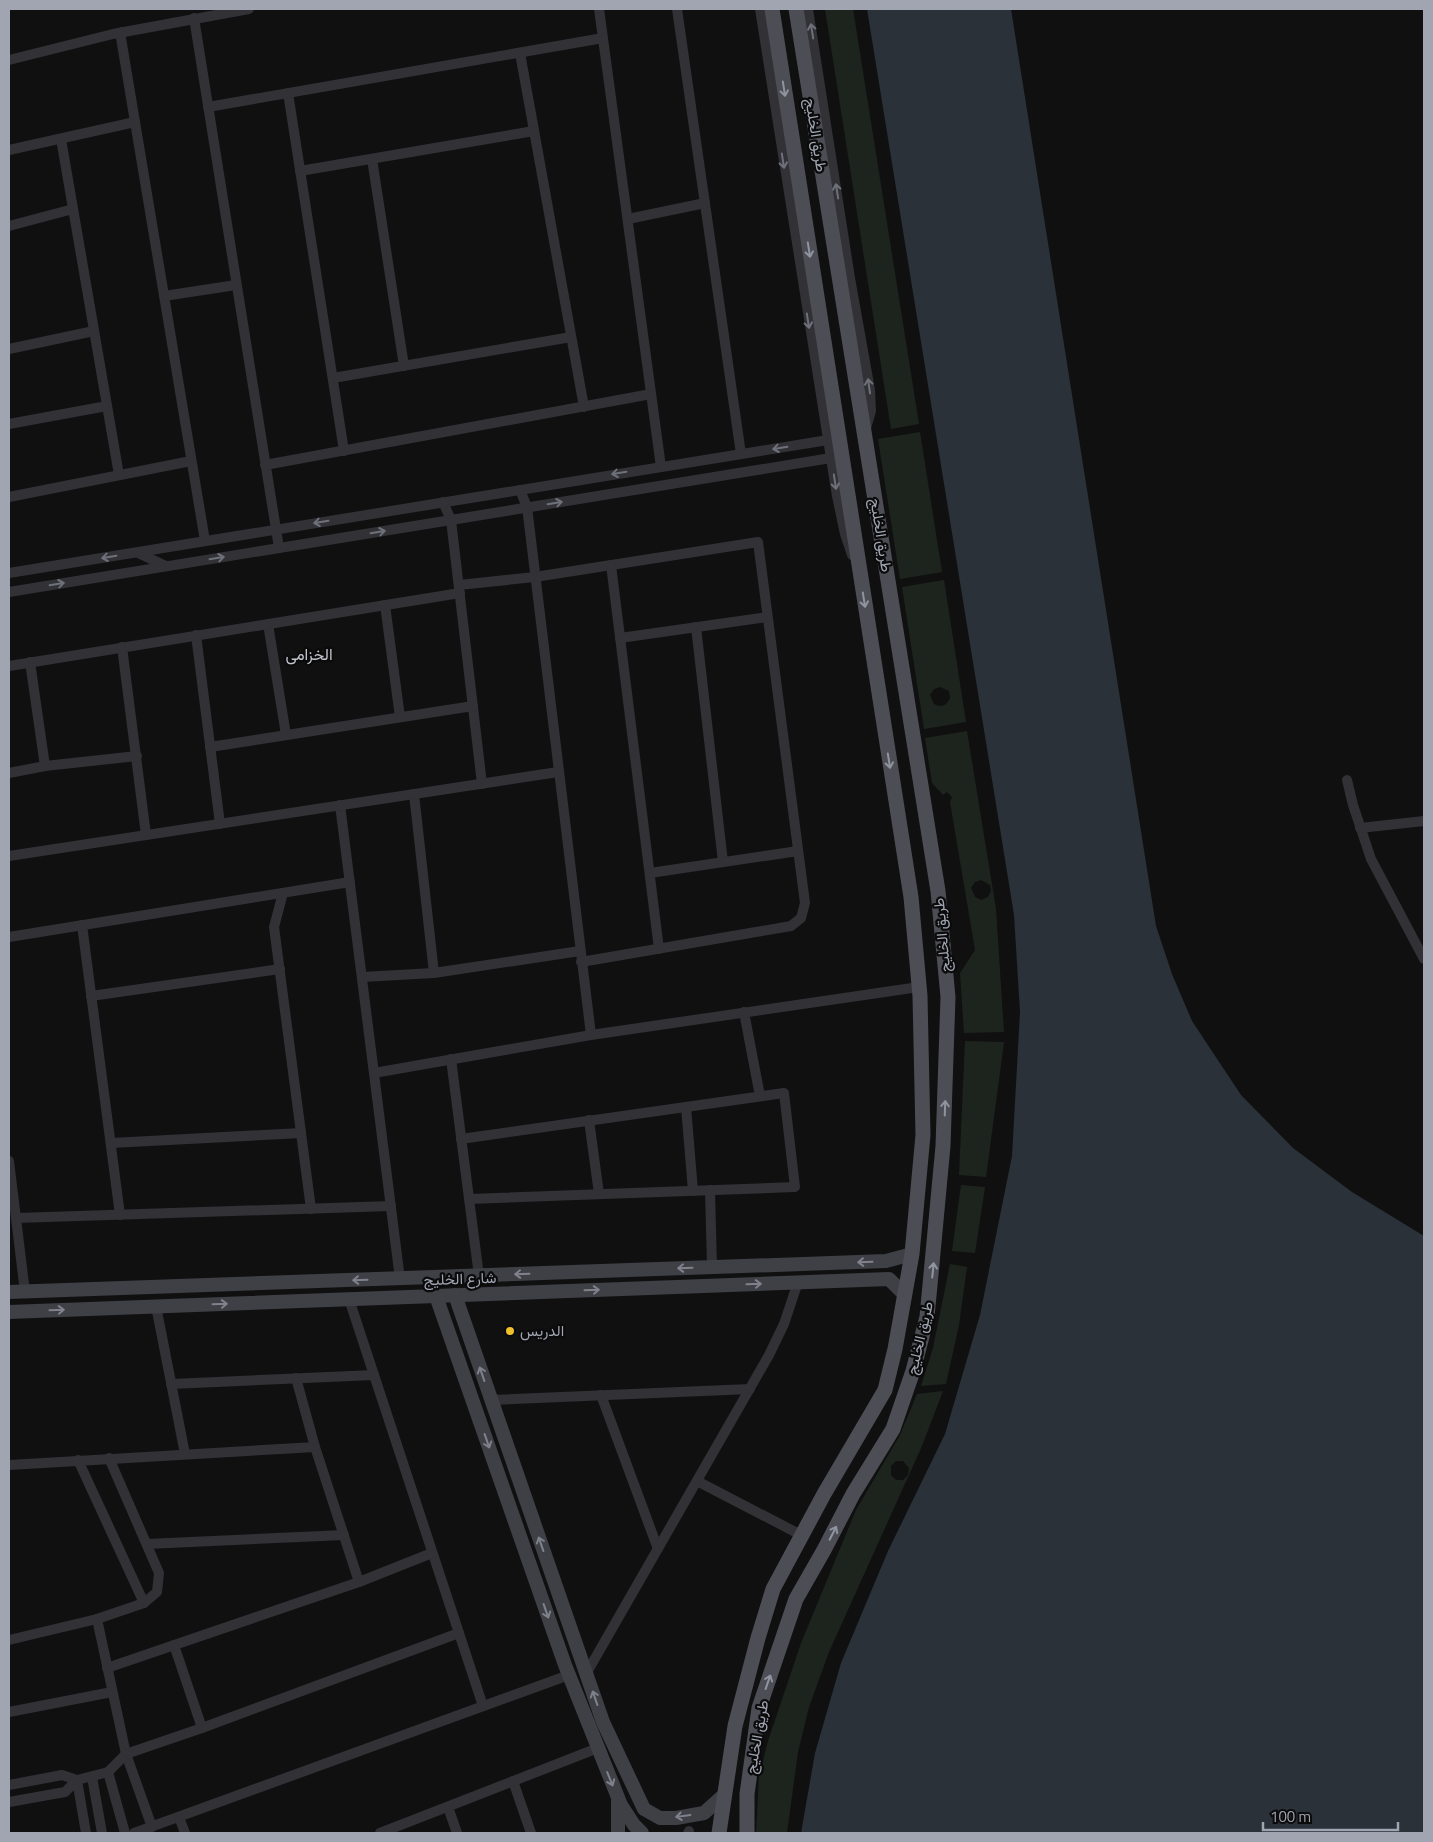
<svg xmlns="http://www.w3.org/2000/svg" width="1433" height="1842" viewBox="0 0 1433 1842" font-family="'Titillium Web',Vazirmatn,sans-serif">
<rect width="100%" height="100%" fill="#101011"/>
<g fill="#1d241e" fill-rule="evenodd">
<polygon points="825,9 853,9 919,424 891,429"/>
<polygon points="920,432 942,572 900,579 878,439"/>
<path d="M944 580 966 722 924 729 902 587ZM940 687 949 691 950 698C947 706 941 708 934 704L930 695 934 689Z"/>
<path d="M967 731 996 909 1004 1032 964 1033 960 973 975 950 950 802 952 797 947 792 943 795 932 783 925 738ZM981 880 990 885 991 891 988 897 981 900 975 897 971 888 975 882Z"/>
<polygon points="965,1041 1004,1042 986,1177 959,1175"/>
<polygon points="961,1185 985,1187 975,1253 952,1251"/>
<polygon points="950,1264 967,1267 959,1325 946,1384 921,1386 933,1348"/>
<path d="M943 1391 922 1446 829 1652 809 1707 798 1752 787 1833H756L759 1777 768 1741 801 1643 856 1510 900 1435 917 1394ZM896 1461H903L909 1468 908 1475 903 1480H896L891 1475V1466Z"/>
</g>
<polygon fill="#2a3139" points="867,9 1011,9 1156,926 1172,974 1192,1021 1241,1095 1293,1148 1352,1192 1424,1236 1424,1833 801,1833 815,1753 841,1663 888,1551 945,1434 980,1315 1012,1156 1020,1012 1014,915"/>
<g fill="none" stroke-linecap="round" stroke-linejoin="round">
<g stroke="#313136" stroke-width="10">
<polyline points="599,9 661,467"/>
<polyline points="677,9 741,454"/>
<polyline points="760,9 837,496 845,534 852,555"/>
<polyline points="808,9 850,278 870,390 871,411 866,428"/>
<polyline points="194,18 279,548"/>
<polyline points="122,32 121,38 205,541"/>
<polyline points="520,53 584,407"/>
<polyline points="9,60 113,34 249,9"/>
<polyline points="288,93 344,451"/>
<polyline points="208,107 603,38"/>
<polyline points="61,139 119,475"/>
<polyline points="9,150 135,122"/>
<polyline points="372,159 404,366"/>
<polyline points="300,171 534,131"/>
<polyline points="628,219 705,203"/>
<polyline points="9,226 73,209"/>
<polyline points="164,296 236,285"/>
<polyline points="9,349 94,331"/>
<polyline points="333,378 571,337"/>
<polyline points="9,424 107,406"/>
<polyline points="265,465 651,394"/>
<polyline points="520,490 527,507 591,1035"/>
<polyline points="9,497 191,461"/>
<polyline points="443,502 451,520 482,784"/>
<polyline points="138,553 166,566"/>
<polyline points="611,565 659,949"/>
<polyline points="9,573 828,440"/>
<polyline points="459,585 535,577 758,542 805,903 801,918 791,926 581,962"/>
<polyline points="9,592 831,458"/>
<polyline points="385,605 400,717"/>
<polyline points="268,624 286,735"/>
<polyline points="696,627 723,862"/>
<polyline points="196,635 220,824"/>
<polyline points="620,638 767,617"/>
<polyline points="122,647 146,835"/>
<polyline points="30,662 45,766"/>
<polyline points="9,666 460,593"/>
<polyline points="210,747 473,706"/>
<polyline points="9,773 45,766 137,756"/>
<polyline points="1347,780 1353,805 1371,859 1424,959"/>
<polyline points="414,794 434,973 580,951"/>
<polyline points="340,805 400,1279"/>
<polyline points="1360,828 1424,821"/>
<polyline points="9,856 558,772"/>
<polyline points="650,873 798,851"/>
<polyline points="283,893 274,927 311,1209"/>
<polyline points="82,925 120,1215"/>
<polyline points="9,937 350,882"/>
<polyline points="362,977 434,973"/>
<polyline points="91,996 280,969"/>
<polyline points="744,1012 760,1096"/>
<polyline points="451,1059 479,1276"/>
<polyline points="374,1073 591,1035 919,987"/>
<polyline points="686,1107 693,1191"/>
<polyline points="589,1120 599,1194"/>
<polyline points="461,1139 784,1093 795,1187 469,1199"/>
<polyline points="111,1143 301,1133"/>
<polyline points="9,1161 25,1292"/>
<polyline points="710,1190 712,1267"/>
<polyline points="16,1218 391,1206"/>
<polyline points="349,1299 483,1706"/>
<polyline points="156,1306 185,1454"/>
<polyline points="296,1378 315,1447 359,1582"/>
<polyline points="171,1384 374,1375"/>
<polyline points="601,1395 658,1549"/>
<polyline points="491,1400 750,1389"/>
<polyline points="78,1460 144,1603"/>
<polyline points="9,1465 315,1447"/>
<polyline points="697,1481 803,1536"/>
<polyline points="147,1544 344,1535"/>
<polyline points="97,1619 126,1754 152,1827"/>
<polyline points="9,1640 97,1619 144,1603 157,1592 159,1573 109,1458"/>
<polyline points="174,1645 202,1728"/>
<polyline points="107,1668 359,1582 432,1553"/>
<polyline points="586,1674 769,1355 784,1324 798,1282"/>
<polyline points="9,1712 112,1692"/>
<polyline points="108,1772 125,1833"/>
<polyline points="92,1777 102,1833"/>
<polyline points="513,1781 531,1833"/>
<polyline points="9,1785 62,1775 77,1780 86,1833"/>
<polyline points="9,1802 65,1792 77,1780 108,1772 126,1754 202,1728 459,1633"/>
<polyline points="448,1807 457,1833"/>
<polyline points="179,1817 185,1833"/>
<polyline points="134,1833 569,1675"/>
<polyline points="380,1833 598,1748"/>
<polyline points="688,1833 689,1831"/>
</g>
<g stroke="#3f4046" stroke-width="14">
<polyline points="9,1292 886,1261 912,1254"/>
<polyline points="455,1295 603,1722 644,1809 660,1818 676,1818 704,1813 724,1795"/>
<polyline points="436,1296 565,1665 621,1805 634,1825 642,1833"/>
<polyline points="9,1312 889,1279 905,1295"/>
<polyline points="618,1833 618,1799"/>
</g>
<g stroke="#4d4e55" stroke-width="15">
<polyline points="719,1833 735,1726 758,1638 773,1589 824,1494 885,1390 895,1349 912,1254 923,1135 920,996 911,897 772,9"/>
<polyline points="747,1833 747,1794 759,1708 796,1599 824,1550 853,1494 893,1429 913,1371 927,1317 943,1146 948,997 938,891 796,9"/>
</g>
</g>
<defs><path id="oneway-shaft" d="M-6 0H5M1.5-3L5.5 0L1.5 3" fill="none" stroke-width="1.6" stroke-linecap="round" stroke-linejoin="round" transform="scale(1.25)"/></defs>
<g stroke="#6f717a">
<use href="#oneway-shaft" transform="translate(812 31) rotate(-99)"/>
<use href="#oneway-shaft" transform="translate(783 161) rotate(81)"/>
<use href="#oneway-shaft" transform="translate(837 191) rotate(-99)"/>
<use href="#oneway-shaft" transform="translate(808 321) rotate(81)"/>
<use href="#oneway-shaft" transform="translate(869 386) rotate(-98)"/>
<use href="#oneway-shaft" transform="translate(780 448) rotate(171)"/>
<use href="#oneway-shaft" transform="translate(619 473) rotate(171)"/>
<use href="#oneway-shaft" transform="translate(835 482) rotate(81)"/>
<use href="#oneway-shaft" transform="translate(555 503) rotate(-9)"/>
<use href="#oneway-shaft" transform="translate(321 522) rotate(171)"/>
<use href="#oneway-shaft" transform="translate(378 532) rotate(-9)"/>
<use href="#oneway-shaft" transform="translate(109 557) rotate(171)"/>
<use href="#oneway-shaft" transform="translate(217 558) rotate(-9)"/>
<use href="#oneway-shaft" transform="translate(57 584) rotate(-9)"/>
</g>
<g stroke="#90949f">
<use href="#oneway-shaft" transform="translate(784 89) rotate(81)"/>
<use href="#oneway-shaft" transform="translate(809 250) rotate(81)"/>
<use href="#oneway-shaft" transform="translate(864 600) rotate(81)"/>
<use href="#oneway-shaft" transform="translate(889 761) rotate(81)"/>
<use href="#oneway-shaft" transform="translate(945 1108) rotate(-88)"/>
<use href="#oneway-shaft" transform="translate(933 1270) rotate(-84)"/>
<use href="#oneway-shaft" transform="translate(833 1533) rotate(-63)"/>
<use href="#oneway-shaft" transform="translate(768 1682) rotate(-71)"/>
</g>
<g stroke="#7f828c">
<use href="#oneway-shaft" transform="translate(865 1262) rotate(178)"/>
<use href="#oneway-shaft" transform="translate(685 1268) rotate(178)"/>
<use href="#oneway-shaft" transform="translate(522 1274) rotate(178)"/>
<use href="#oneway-shaft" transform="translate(360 1280) rotate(178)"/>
<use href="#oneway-shaft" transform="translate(754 1284) rotate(-2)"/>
<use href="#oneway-shaft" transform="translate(592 1290) rotate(-2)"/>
<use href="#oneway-shaft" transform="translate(220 1304) rotate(-2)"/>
<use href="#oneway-shaft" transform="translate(57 1310) rotate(-2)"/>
<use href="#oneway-shaft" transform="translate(482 1374) rotate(-109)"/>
<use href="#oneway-shaft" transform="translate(487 1441) rotate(71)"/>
<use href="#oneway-shaft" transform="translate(541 1544) rotate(-109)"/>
<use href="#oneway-shaft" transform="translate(546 1611) rotate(71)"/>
<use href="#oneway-shaft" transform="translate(595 1698) rotate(-109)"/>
<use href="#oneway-shaft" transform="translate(610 1779) rotate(68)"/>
<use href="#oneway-shaft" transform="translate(683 1816) rotate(172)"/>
</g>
<circle fill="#edc02c" stroke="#0b0b0c" stroke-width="2" cx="510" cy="1331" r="5"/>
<g text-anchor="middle" stroke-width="4.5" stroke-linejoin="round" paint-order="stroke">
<g font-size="15" fill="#a1a5b2" stroke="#0b0b0c">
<text transform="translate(816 135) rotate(81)" y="5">طريق الخليج</text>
<text transform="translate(881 535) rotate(81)" y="5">طريق الخليج</text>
<text transform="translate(942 935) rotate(-95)" y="5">طريق الخليج</text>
<text transform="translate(460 1279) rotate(-2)" y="5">شارع الخليج</text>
<text transform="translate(920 1338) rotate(-77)" y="5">طريق الخليج</text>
<text transform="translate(757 1737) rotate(-80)" y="5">طريق الخليج</text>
</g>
<g font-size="15" fill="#a1a5b2" stroke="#0b0b0c" text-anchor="start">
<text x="520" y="1336">الدريس</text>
</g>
<g font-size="16" fill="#c2c4ce" stroke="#0b0b0c">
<text x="309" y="660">الخزامى</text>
</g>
</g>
<rect width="1433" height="1842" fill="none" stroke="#a1a5b2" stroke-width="20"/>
<path d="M1263 1822v8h135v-8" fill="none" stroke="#a1a5b2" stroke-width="2.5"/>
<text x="1270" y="1822" font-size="15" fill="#a1a5b2" stroke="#0b0b0c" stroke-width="4" paint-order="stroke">100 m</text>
</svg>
